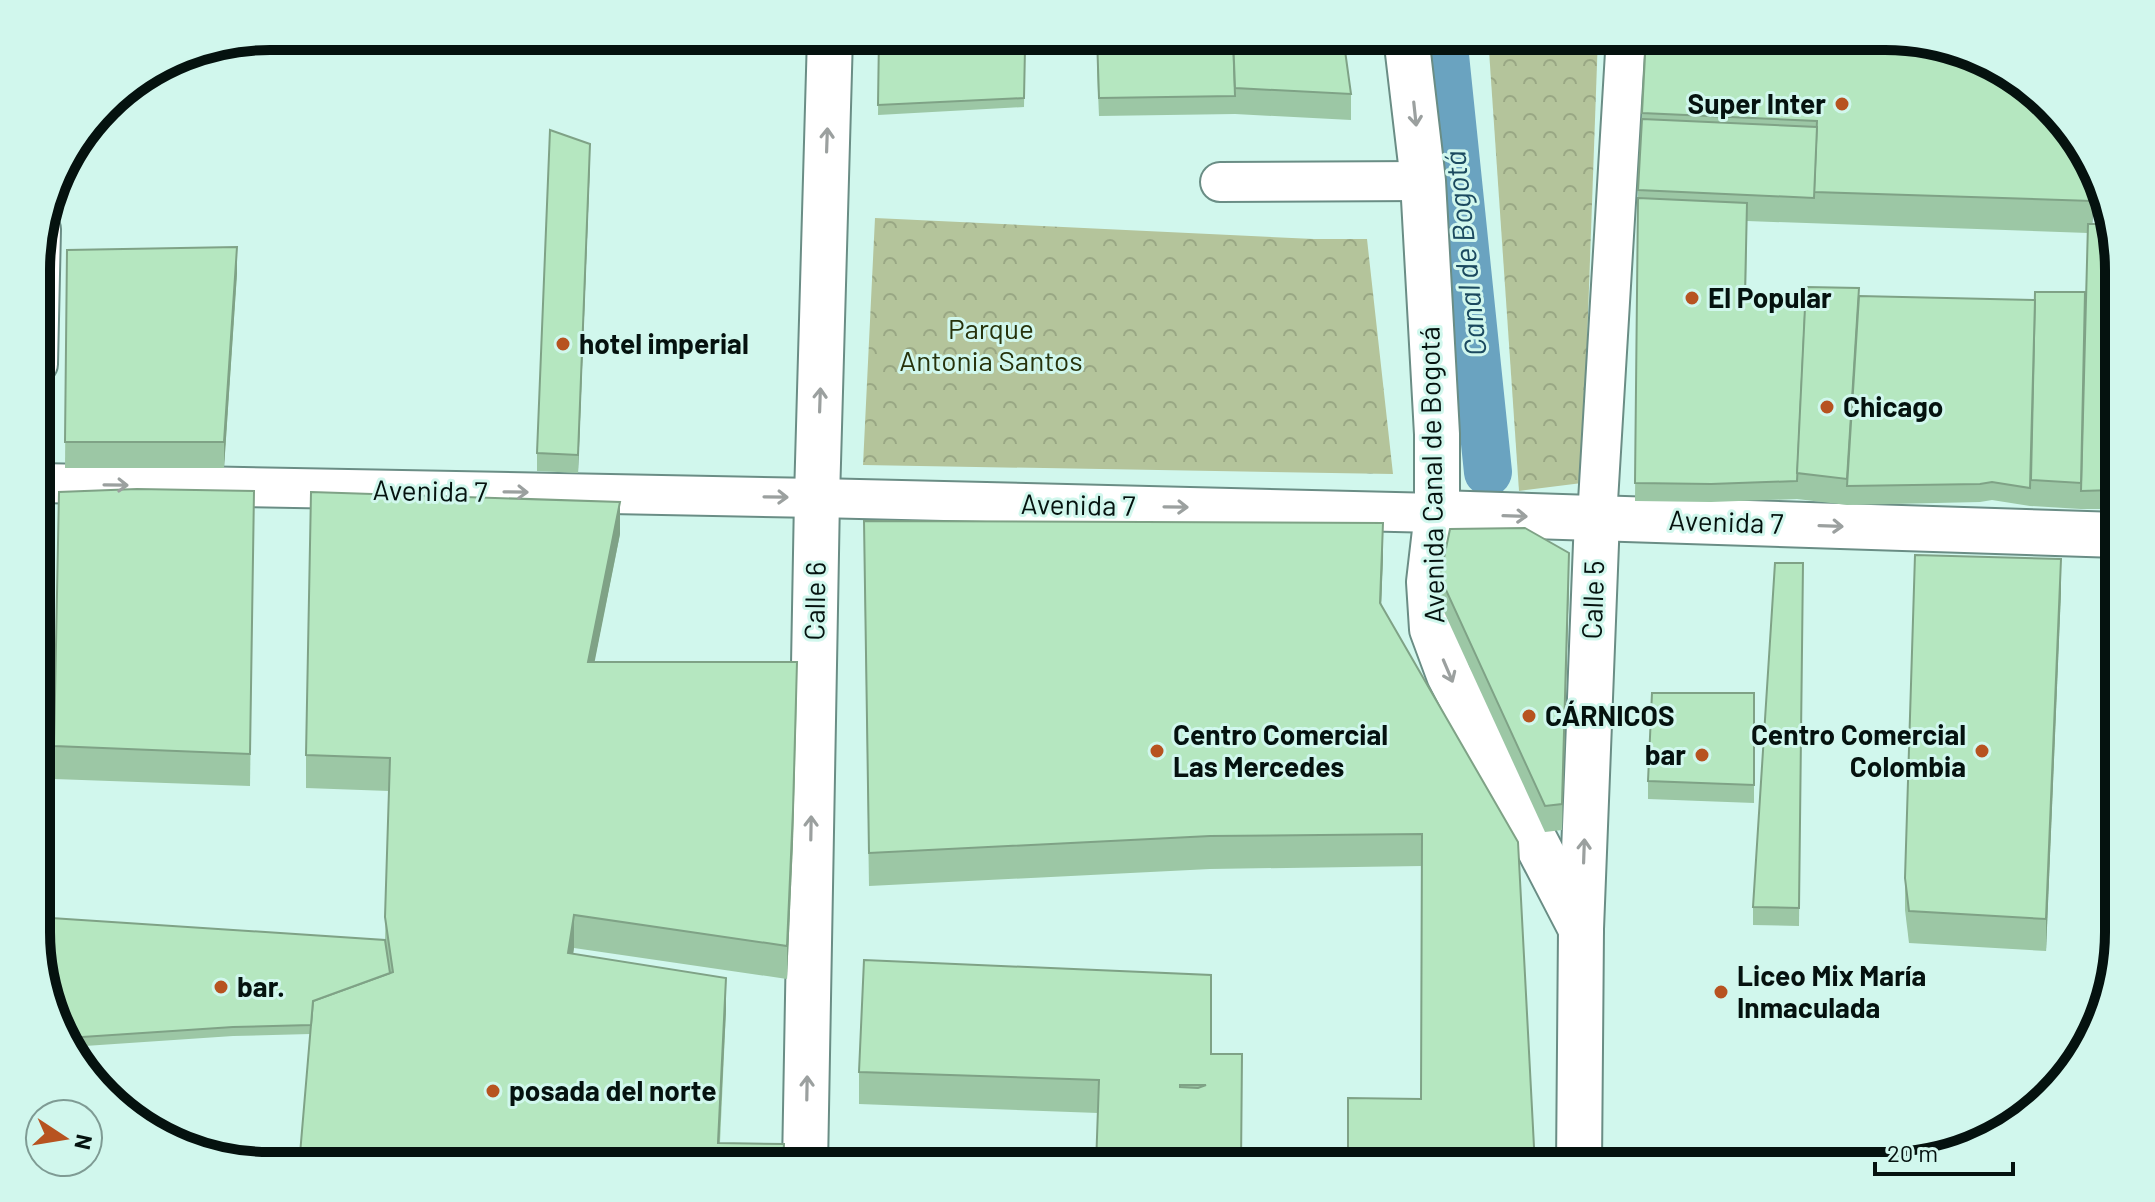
<svg xmlns="http://www.w3.org/2000/svg" width="2155" height="1202" viewBox="0 0 2155 1202" font-family="Barlow,sans-serif">
<defs>
<pattern id="park-crowns" width="20" height="18" patternUnits="userSpaceOnUse" patternTransform="scale(2)"><rect width="20" height="18" fill="#b4c49b"/><path d="M2 6a3 3 0 1 1 6 0M12 15a3 3 0 1 1 6 0" fill="none" stroke="#99a784"/></pattern>
</defs>
<rect width="100%" height="100%" fill="#d1f7ed"/>
<g fill="url(#park-crowns)">
<polygon points="1488,36 1598,36 1582,483 1519,491"/>
<polygon points="875,218 1314,239 1367,239 1393,474 863,465"/>
</g>
<g fill="none" stroke-linecap="round" stroke-linejoin="round">
<polyline stroke="#6aa3c0" stroke-width="48" points="1443,36 1488,472"/>
<defs>
<g id="street">
<polyline points="1220,182 1423,181"/>
<polyline points="38,364 41,229"/>
<polyline points="38,483 817,498 1437,513"/>
<polyline points="1597,518 1626,36"/>
</g>
<g id="secondary">
<polyline points="1406,36 1423,181 1437,434 1437,513 1429,582 1432,629 1449,675 1581,929"/>
<polyline points="1437,513 2118,535"/>
<polyline points="805,1166 817,498 830,36"/>
<polyline points="1579,1166 1581,929 1597,518"/>
</g>
</defs>
<use href="#street" stroke="#6a8d85" stroke-width="42"/>
<use href="#secondary" stroke="#6a8d85" stroke-width="48"/>
<use href="#street" stroke="#fff" stroke-width="38"/>
<use href="#secondary" stroke="#fff" stroke-width="44"/>
</g>
<g fill="#9cc7a5" fill-rule="evenodd">
<polygon points="879,36 985,48 1025,48 1024,107 878,115"/>
<polygon points="1097,36 1351,94 1351,120 1235,114 1099,116 1097,69"/>
<path d="M1646 36 2080 141 2094 182 2092 224 2118 255V509H2081L2030 506 1992 500 1980 502 1847 505 1797 499 1711 502 1635 501 1638 190ZM1747 221 2088 233 2085 318 1859 296 1746 294Z"/>
<polygon points="590,162 578,473 537,471 537,453"/>
<polygon points="67,250 237,273 224,468 65,468"/>
<polygon points="254,491 250,786 54,779 54,746"/>
<polygon points="620,534 594,662 797,694 793,842 787,979 574,948 573,954 726,1010 720,1143 784,1166 310,1034 233,1036 70,1047 50,995 385,940 389,791 306,788 306,755"/>
<polygon points="864,553 1383,556 1381,605 1518,842 1421,1099 1422,866 1210,869 869,886"/>
<polygon points="1803,563 1799,926 1753,925 1753,907"/>
<polygon points="1440,577 1569,579 1562,830 1545,832 1440,603"/>
<polygon points="2061,591 2046,951 1909,943 1905,910 1905,878"/>
<polygon points="1754,693 1754,803 1648,799 1648,781"/>
<polygon points="1211,1054 1241,1166 1098,1113 859,1104 859,1072"/>
</g>
<g fill="#7fa286">
<polygon points="590,144 590,162 578,473 578,455"/>
<polygon points="2093,178 2094,182 2092,233 2092,201"/>
<polygon points="237,247 237,273 224,468 224,442"/>
<polygon points="620,502 620,534 588,695 588,662"/>
<polygon points="1383,523 1383,556 1380,636 1380,603"/>
<polygon points="1569,553 1569,579 1562,830 1562,804"/>
<polygon points="2061,559 2061,591 2046,951 2046,919"/>
<polygon points="797,662 793,842 787,979 787,946"/>
<polygon points="574,915 574,948 568,985 568,953"/>
<polygon points="726,978 726,1010 718,1166 718,1143"/>
</g>
<g fill="#b5e7c0" stroke="#7fa286" stroke-width="2" fill-rule="evenodd">
<polygon points="879,36 984,36 985,48 1025,48 1024,98 878,105"/>
<polygon points="1097,36 1233,36 1235,96 1099,98"/>
<polygon points="1233,36 1343,36 1351,94 1235,88"/>
<polygon points="1646,36 1885,36 2001,67 2080,141 2093,178 2092,201 1814,192 1817,121 1642,113"/>
<polygon points="1642,119 1817,127 1814,198 1638,190"/>
<polygon points="550,130 590,144 578,455 537,453"/>
<polygon points="1638,198 1747,203 1745,294 1806,294 1797,481 1711,484 1635,483"/>
<polygon points="2088,224 2108,224 2117,252 2114,490 2081,491"/>
<polygon points="237,247 224,442 65,442 67,250"/>
<polygon points="2117,252 2118,255 2118,483 2114,482"/>
<polygon points="1806,287 1859,288 1847,479 1797,473"/>
<polygon points="2035,292 2085,292 2081,483 2031,480"/>
<polygon points="1859,296 2035,300 2030,488 1992,482 1980,484 1847,486"/>
<polygon points="137,489 254,491 250,754 54,746 59,492"/>
<polygon points="311,492 620,502 588,662 797,662 793,810 787,946 574,915 568,953 726,978 718,1143 784,1144 783,1166 299,1166 313,1001 393,972 385,917 390,758 306,755"/>
<polygon points="864,521 1383,523 1380,603 1518,842 1535,1166 1348,1166 1348,1098 1421,1099 1422,834 1210,836 869,853"/>
<polygon points="1525,528 1569,553 1562,804 1545,806 1440,577 1450,529"/>
<polygon points="1915,555 2061,559 2046,919 1909,911 1905,878"/>
<polygon points="1775,563 1803,563 1799,908 1753,907"/>
<polygon points="1652,693 1754,693 1754,785 1648,781"/>
<polygon points="51,918 385,940 390,973 313,1001 311,1025 233,1027 67,1038 50,995"/>
<path d="M864 960 1211 975V1054H1242L1241 1166H1096L1099 1080 859 1072ZM1180 1085H1206L1198 1088 1180 1087Z"/>
<rect x="860" y="1154" width="117" height="12"/>
</g>
<defs><path id="oneway-shaft" d="M-6 0H5M1.5-3L5.5 0L1.5 3" fill="none" stroke-width="1.6" stroke-linecap="round" stroke-linejoin="round" transform="scale(2)"/></defs>
<g stroke="#9ba09f">
<use href="#oneway-shaft" transform="translate(1415 114) rotate(84)"/>
<use href="#oneway-shaft" transform="translate(827 140) rotate(-88)"/>
<use href="#oneway-shaft" transform="translate(820 400) rotate(-88)"/>
<use href="#oneway-shaft" transform="translate(116 485) rotate(1)"/>
<use href="#oneway-shaft" transform="translate(516 492) rotate(1)"/>
<use href="#oneway-shaft" transform="translate(776 497) rotate(1)"/>
<use href="#oneway-shaft" transform="translate(1176 507) rotate(1)"/>
<use href="#oneway-shaft" transform="translate(1515 516) rotate(2)"/>
<use href="#oneway-shaft" transform="translate(1831 526) rotate(2)"/>
<use href="#oneway-shaft" transform="translate(1448 671) rotate(67)"/>
<use href="#oneway-shaft" transform="translate(811 828) rotate(-89)"/>
<use href="#oneway-shaft" transform="translate(1584 851) rotate(-88)"/>
<use href="#oneway-shaft" transform="translate(807 1088) rotate(-89)"/>
</g>
<g fill="#b75320" stroke="#d1f7ed" stroke-width="3">
<circle cx="1842" cy="104" r="8"/>
<circle cx="1692" cy="298" r="8"/>
<circle cx="563" cy="344" r="8"/>
<circle cx="1827" cy="407" r="8"/>
<circle cx="1529" cy="716" r="8"/>
<circle cx="1157" cy="751" r="8"/>
<circle cx="1982" cy="751" r="8"/>
<circle cx="1702" cy="755" r="8"/>
<circle cx="221" cy="987" r="8"/>
<circle cx="1721" cy="992" r="8"/>
<circle cx="493" cy="1091" r="8"/>
</g>
<g text-anchor="middle" stroke-width="6" stroke-linejoin="round" paint-order="stroke">
<g font-size="28" font-weight="bold" fill="#05120f" stroke="#d1f7ed" text-anchor="start">
<text x="1826" y="114" text-anchor="end">Super Inter</text>
<text x="1708" y="308">El Popular</text>
<text x="579" y="354">hotel imperial</text>
<text x="1843" y="417">Chicago</text>
<text x="1545" y="726">CÁRNICOS</text>
<text x="1173" y="745">Centro Comercial<tspan x="1173" dy="32">Las Mercedes</tspan></text>
<text x="1966" y="745" text-anchor="end">Centro Comercial<tspan x="1966" dy="32">Colombia</tspan></text>
<text x="1686" y="765" text-anchor="end">bar</text>
<text x="1737" y="986">Liceo Mix María<tspan x="1737" dy="32">Inmaculada</tspan></text>
<text x="237" y="997">bar.</text>
<text x="509" y="1101">posada del norte</text>
</g>
<g font-size="28" fill="#26320b" stroke="#d1f7ed">
<text x="991" y="339">Parque<tspan x="991" dy="32">Antonia Santos</tspan></text>
</g>
<g font-size="28" fill="#05120f" stroke="#d1f7ed">
<text transform="translate(1432 475) rotate(-91)" y="10">Avenida Canal de Bogotá</text>
<text transform="translate(430 491) rotate(1)" y="10">Avenida 7</text>
<text transform="translate(1078 505) rotate(1)" y="10">Avenida 7</text>
<text transform="translate(1726 522) rotate(2)" y="10">Avenida 7</text>
<text transform="translate(1593 600) rotate(-88)" y="10">Calle 5</text>
<text transform="translate(815 601) rotate(-89)" y="10">Calle 6</text>
</g>
<g font-size="30" font-style="italic" fill="#1b495f" stroke="#d1f7ed">
<text transform="translate(1466 254) rotate(-96)" y="10">Canal de Bogotá</text>
</g>
</g>
<path d="M0 0H2155V1202H0ZM270 50H1885A220 220 0 0 1 2105 270V932A220 220 0 0 1 1885 1152H270A220 220 0 0 1 50 932V270A220 220 0 0 1 270 50Z" fill="#d1f7ed" fill-rule="evenodd"/>
<path fill="none" stroke="#05120f" stroke-width="10" d="M270 50H1885A220 220 0 0 1 2105 270V932A220 220 0 0 1 1885 1152H270A220 220 0 0 1 50 932V270A220 220 0 0 1 270 50Z"/>
<g transform="translate(64 1138) rotate(102)"><circle r="38" fill="#d1f7ed" stroke="#7f9b94" stroke-width="2"/>
<path d="M0-6L14 30L0 20L-14 30Z" fill="#b75320"/>
<text y="-12" font-size="22" font-weight="bold" text-anchor="middle" fill="#05120f">N</text>
</g>
<path d="M1875 1162v12h138v-12" fill="none" stroke="#05120f" stroke-width="4"/>
<text x="1887" y="1162" font-size="24" fill="#05120f" stroke="#d1f7ed" stroke-width="6" paint-order="stroke">20 m</text>
</svg>
